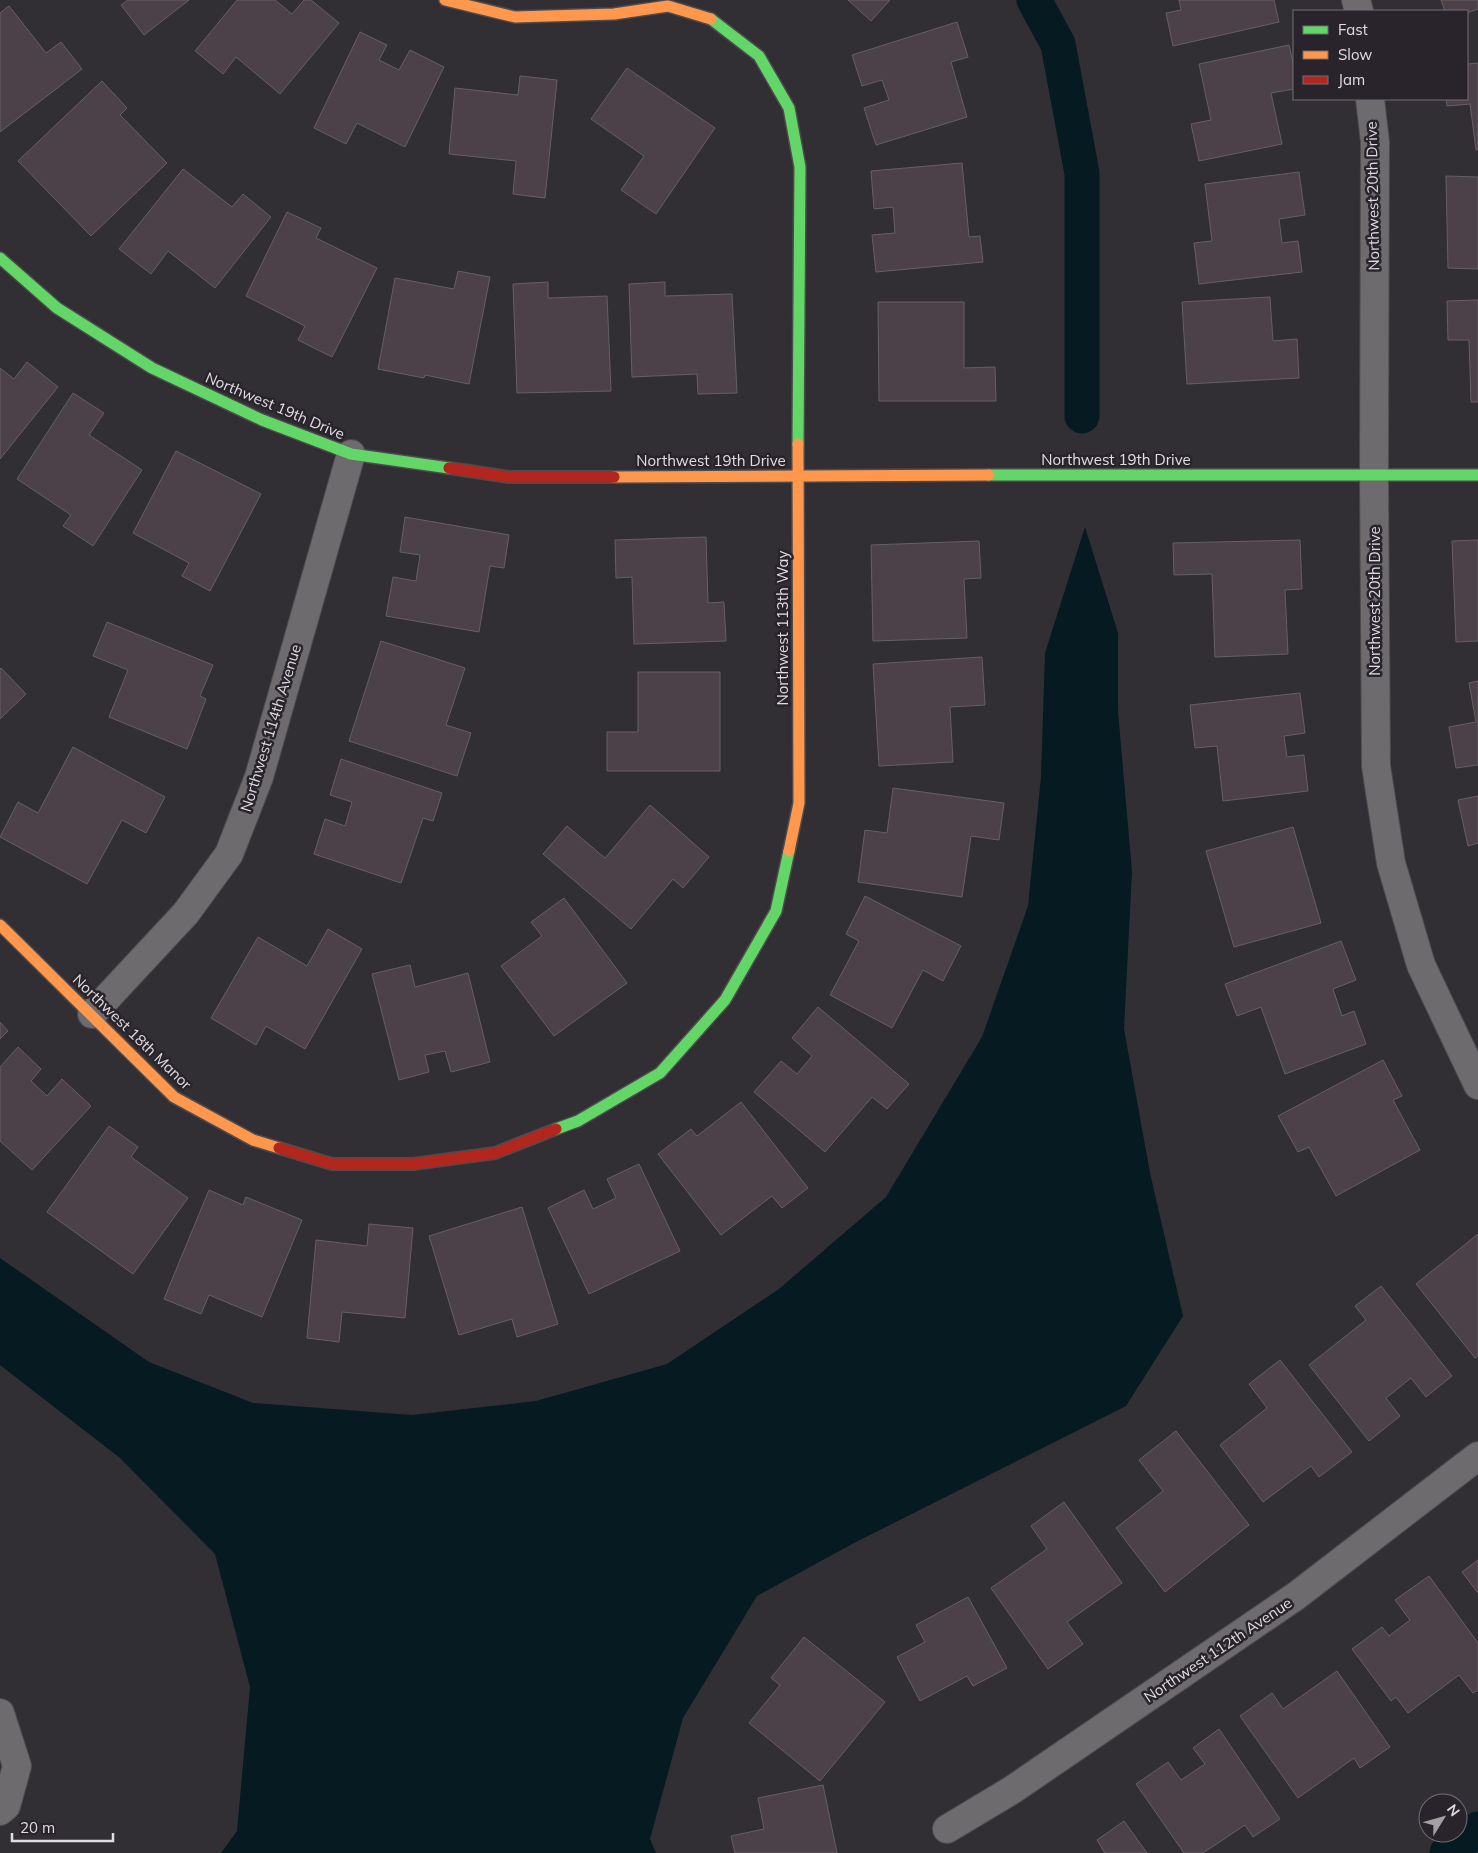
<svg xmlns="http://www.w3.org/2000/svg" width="1478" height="1853" viewBox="0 0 1478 1853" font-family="Mulish,sans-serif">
<rect width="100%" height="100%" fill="#322f34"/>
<polygon fill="#051a21" points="1085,527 1118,633 1118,711 1132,872 1124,1029 1150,1173 1183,1316 1126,1406 854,1543 757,1596 683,1718 650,1839 656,1853 221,1853 237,1831 250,1687 215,1554 120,1458 0,1365 0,1258 149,1362 253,1403 412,1415 536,1401 667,1364 779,1289 886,1197 982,1037 1028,906 1041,777 1045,653"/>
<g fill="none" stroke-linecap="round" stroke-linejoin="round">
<g stroke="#051a21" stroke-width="35">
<polyline points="1034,0 1058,44 1082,173 1082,416"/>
<polyline points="1447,1853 1478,1829"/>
</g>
</g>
<g fill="#4c4149" stroke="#646063">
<polygon points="128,0 189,0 144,35 121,5"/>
<polygon points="237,0 275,0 292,14 304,0 311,0 339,23 280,94 236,57 223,74 195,51"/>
<polygon points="848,0 890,0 871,21"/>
<polygon points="1179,0 1274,0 1279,22 1173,46 1166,13 1181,10"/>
<polygon points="1441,0 1478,0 1478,9 1467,13 1445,11"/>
<polygon points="9,6 46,53 61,42 82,69 0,132 0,13"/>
<polygon points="957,22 968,57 951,62 967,117 876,145 864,108 889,100 882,80 862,86 852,55"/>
<polygon points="360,32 387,45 379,60 399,70 410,50 444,67 405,147 357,123 346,144 314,128"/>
<polygon points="1289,45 1294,67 1294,89 1271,93 1282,144 1199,161 1191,124 1211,120 1199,64"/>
<polygon points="1478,63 1478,150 1476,150 1470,104 1447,106 1446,99 1467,99 1467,64"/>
<polygon points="627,68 715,128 656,214 621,190 644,156 591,119"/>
<polygon points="520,76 557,80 545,198 513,194 516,161 449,154 455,88 518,95"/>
<polygon points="102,81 127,108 120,115 167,163 91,236 18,161"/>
<polygon points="962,163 969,237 980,236 983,262 876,272 872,235 895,233 893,207 874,209 871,171"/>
<polygon points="183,169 232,207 243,194 271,217 215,288 168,251 151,274 119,249"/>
<polygon points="1299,172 1305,215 1279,219 1282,243 1298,241 1302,272 1199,284 1194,243 1212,241 1205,184"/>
<polygon points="1446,176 1478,177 1478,269 1448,268"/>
<polygon points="287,212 321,228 316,238 377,268 332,357 298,340 305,326 246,296"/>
<polygon points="458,271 490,277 469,384 425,375 424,378 378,369 395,278 454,289"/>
<polygon points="548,282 548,298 607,296 611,391 517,393 513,284"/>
<polygon points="665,282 665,296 732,294 737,393 698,394 697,374 632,377 629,284"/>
<polygon points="1270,297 1273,341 1297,339 1299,378 1187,384 1182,302"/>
<polygon points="1478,300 1478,402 1471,402 1469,340 1448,340 1447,301"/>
<polygon points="878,302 964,302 964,368 995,367 996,401 879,401"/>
<polygon points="27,362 58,387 0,459 0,368 14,379"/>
<polygon points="73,393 104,413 89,435 142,470 93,546 63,526 71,515 17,479"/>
<polygon points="176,451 261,494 210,591 182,576 189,563 133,533"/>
<polygon points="405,517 509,535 504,568 490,566 479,632 386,616 393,577 416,581 420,555 400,552"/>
<polygon points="706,537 708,603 724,602 726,641 634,644 632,577 616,578 615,540"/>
<polygon points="1300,540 1302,589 1285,590 1288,654 1215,657 1212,574 1174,575 1173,543"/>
<polygon points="1478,540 1478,641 1456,642 1452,541"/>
<polygon points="979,541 981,578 964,579 967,638 873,641 871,545"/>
<polygon points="107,622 213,665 200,696 206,699 187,749 109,717 128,670 93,656"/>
<polygon points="381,641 465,668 446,725 471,733 457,776 349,741"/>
<polygon points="982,657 985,705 950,707 953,762 879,766 873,664"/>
<polygon points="1,668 26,694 0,719 0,669"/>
<polygon points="638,672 720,672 720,771 607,771 607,732 638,732"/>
<polygon points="1478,681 1478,765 1456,768 1449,727 1476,722 1469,683"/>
<polygon points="1300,693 1305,733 1284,736 1287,757 1304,755 1308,791 1223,801 1217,746 1195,748 1190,705"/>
<polygon points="73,747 165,797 146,833 122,820 87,884 0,837 18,802 38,813"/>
<polygon points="341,759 442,793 433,821 423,818 401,883 314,854 325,819 345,826 352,802 330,795"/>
<polygon points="893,788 1004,803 999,840 971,836 962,897 858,882 865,830 887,833"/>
<polygon points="1478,796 1478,843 1468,846 1458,800"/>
<polygon points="650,805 709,857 683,888 673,879 631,929 543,854 567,826 605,858"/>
<polygon points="1293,827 1321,923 1234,947 1206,851"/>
<polygon points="865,896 961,946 943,981 923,970 892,1028 830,995 859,941 846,934"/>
<polygon points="564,898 627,983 554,1036 501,966 542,936 531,922"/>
<polygon points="328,929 362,949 305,1049 266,1026 256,1045 211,1018 258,937 307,966"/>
<polygon points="1341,941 1356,980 1333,989 1342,1016 1354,1011 1366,1044 1285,1074 1261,1007 1237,1016 1225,984"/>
<polygon points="410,965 415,987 468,973 490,1062 451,1072 445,1051 425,1055 429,1072 399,1080 372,974"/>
<polygon points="818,1007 909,1084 887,1109 872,1097 825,1152 754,1092 781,1061 797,1074 812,1056 792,1038"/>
<polygon points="0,1022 8,1031 0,1039"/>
<polygon points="18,1047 41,1069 31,1081 47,1096 62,1079 91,1106 32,1170 0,1141 0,1067"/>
<polygon points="1383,1060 1402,1096 1393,1100 1420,1150 1336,1196 1309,1147 1298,1152 1278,1116"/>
<polygon points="741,1102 808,1188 782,1208 772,1196 721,1235 658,1154 691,1129 697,1136"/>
<polygon points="109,1126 138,1147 131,1157 188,1198 133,1274 47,1212"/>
<polygon points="639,1164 680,1251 589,1294 548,1208 584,1190 593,1209 616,1198 607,1179"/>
<polygon points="209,1190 243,1205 246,1197 302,1220 262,1317 209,1295 201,1314 164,1299"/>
<polygon points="522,1207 558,1324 517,1337 512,1319 459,1335 429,1236"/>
<polygon points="369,1224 413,1228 405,1318 342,1312 339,1342 307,1338 316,1240 367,1246"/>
<polygon points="1478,1234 1478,1356 1475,1358 1416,1284"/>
<polygon points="1381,1286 1452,1376 1426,1397 1411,1378 1386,1398 1400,1416 1369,1441 1309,1365 1366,1320 1355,1306"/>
<polygon points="1280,1360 1352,1452 1319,1477 1311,1466 1263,1502 1220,1445 1267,1408 1249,1384"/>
<polygon points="1176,1431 1249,1525 1165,1592 1116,1528 1163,1491 1139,1460"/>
<polygon points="1064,1502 1122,1583 1067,1622 1083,1644 1048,1669 991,1588 1047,1549 1031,1526"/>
<polygon points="1478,1560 1478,1593 1462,1572"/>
<polygon points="1429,1576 1478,1643 1478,1690 1473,1693 1459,1675 1408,1713 1396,1697 1391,1701 1352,1649 1382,1627 1389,1636 1410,1620 1395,1600"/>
<polygon points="968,1597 1007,1668 973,1686 967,1676 920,1701 897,1657 925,1642 916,1625"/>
<polygon points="804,1637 885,1702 820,1781 749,1723 780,1685 771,1678"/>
<polygon points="1337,1671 1390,1747 1360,1768 1354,1758 1298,1798 1240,1716 1272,1693 1283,1709"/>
<polygon points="1219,1729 1280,1819 1253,1837 1245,1825 1203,1853 1184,1853 1136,1784 1168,1762 1181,1780 1205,1764 1193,1748"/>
<polygon points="823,1785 837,1853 735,1853 731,1836 764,1829 758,1798"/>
<polygon points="1124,1821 1147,1853 1105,1853 1097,1840"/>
</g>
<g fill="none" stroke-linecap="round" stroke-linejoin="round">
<defs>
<g id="street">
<polyline points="1356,0 1359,11"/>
<polyline points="1370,99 1375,142 1374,474 1376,766 1391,863 1421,965 1478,1085"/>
<polyline points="92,1014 186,913 229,854 259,777 351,454"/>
<polyline points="0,1713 17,1766 6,1806 0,1811"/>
<polyline points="947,1829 1012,1790 1296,1596 1478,1456"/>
</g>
<g id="fast">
<polyline points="711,19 759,56 789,108 800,167 798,444"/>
<polyline points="0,258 57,308 152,368 262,420 351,454 449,468"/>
<polyline points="989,475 1478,475"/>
<polyline points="556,1129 578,1121 660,1073 725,1000 776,911 789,851"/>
</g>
<g id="slow">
<polyline points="445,0 515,17 614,14 668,6 711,19"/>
<polyline points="614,477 989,475"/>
<polyline points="789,851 799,803 798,444"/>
<polyline points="0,925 174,1097 253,1140 279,1148"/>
</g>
<g id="jam">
<polyline points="449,468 509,477 614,477"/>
<polyline points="279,1148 332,1164 413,1164 495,1153 556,1129"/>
</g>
</defs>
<use href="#street" stroke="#4e4b4f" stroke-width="30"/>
<use href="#fast" stroke="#4e4b4f" stroke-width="14"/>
<use href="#slow" stroke="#4e4b4f" stroke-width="14"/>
<use href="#jam" stroke="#4e4b4f" stroke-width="14"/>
<use href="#street" stroke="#6d6b6e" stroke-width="28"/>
<use href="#fast" stroke="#63d668" stroke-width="11"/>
<use href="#slow" stroke="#ff974d" stroke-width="11"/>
<use href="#jam" stroke="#b3261e" stroke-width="11"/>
</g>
<g text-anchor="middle" stroke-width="5" stroke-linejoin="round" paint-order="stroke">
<g font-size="15" fill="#e0dde1" stroke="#29242b">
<text transform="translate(1373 196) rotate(-91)" y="5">Northwest 20th Drive</text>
<text transform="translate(275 406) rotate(23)" y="5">Northwest 19th Drive</text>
<text x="1116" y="465">Northwest 19th Drive</text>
<text x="711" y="466">Northwest 19th Drive</text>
<text transform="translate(1375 601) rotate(-90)" y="5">Northwest 20th Drive</text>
<text transform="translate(783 628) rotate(-90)" y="5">Northwest 113th Way</text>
<text transform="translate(271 728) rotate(-73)" y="5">Northwest 114th Avenue</text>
<text transform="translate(132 1032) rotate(44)" y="5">Northwest 18th Manor</text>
<text transform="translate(1218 1650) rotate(-34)" y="5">Northwest 112th Avenue</text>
</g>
</g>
<rect x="1293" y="10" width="175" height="90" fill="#29242b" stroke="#726e74"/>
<rect x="1303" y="26" width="25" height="8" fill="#63d668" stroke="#726e74"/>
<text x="1338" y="35" font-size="15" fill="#e0dde1">Fast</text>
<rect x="1303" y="51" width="25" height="8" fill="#ff974d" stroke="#726e74"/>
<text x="1338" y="60" font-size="15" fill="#e0dde1">Slow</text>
<rect x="1303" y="76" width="25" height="8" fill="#b3261e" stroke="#726e74"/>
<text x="1338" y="85" font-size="15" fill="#e0dde1">Jam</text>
<g transform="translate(1443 1818) rotate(53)"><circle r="24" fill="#29242b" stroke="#726e74"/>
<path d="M0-4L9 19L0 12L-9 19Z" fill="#a3a0a4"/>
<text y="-8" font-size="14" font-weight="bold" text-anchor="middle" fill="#e0dde1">N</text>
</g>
<path d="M12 1833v8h101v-8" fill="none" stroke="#e0dde1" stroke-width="2.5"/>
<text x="20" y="1833" font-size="15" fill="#e0dde1" stroke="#29242b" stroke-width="4" paint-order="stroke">20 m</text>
</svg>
